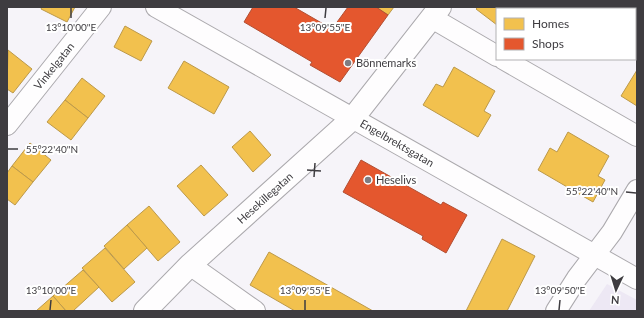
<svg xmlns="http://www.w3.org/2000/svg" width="644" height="318" viewBox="0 0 644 318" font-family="Lato,sans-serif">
<rect width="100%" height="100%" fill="#f6f4f9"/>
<polygon fill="#ede8f4" points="607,284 637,300 637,311 589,311"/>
<g fill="#f2c14e" stroke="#bc994a">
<polygon points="42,7 75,7 67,22 41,9"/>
<polygon points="376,7 394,7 388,15"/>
<polygon points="478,7 522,7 520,9 497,9 497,25 476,9"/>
<polygon points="125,26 152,41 141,61 114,47"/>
<polygon points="8,50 32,69 13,93 7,89"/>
<polygon points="184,61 229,87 214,114 168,88"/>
<polygon points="454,67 495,91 484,111 491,115 478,137 423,105 436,84 443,87"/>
<polygon points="637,70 637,106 621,96"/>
<polygon points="82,78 105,96 88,118 65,100"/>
<polygon points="65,100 88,118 71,140 47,122"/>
<polygon points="250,131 271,155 253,172 232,147"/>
<polygon points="568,132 609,156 598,176 605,180 593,202 538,170 550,148 557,152"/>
<polygon points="30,143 51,160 33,182 12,166"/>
<polygon points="201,165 228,195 204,216 177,186"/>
<polygon points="12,166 33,182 15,205 7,199 7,173"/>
<polygon points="149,206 180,242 158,261 127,225"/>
<polygon points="127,225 147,248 124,269 104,246"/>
<polygon points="502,239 535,256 507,311 466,311"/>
<polygon points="105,248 135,282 112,302 82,268"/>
<polygon points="269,252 373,311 295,311 250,285"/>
<polygon points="83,270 99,287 73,311 66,311 53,296"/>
<polygon points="53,296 66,311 36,311"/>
</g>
<g fill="#e4572e" stroke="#b24f33">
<polygon points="253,7 294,7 332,29 348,7 376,7 388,15 340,82 310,65 312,62 244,22"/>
<polygon points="361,160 441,205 443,202 467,215 446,253 422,239 423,236 343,192"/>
</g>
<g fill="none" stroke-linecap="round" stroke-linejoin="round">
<defs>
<g id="minor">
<polyline points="156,7 637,279"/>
<polyline points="432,18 497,56"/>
<polyline points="503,59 637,136"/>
<polyline points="7,125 101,7"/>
<polyline points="190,265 255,311"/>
<polyline points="556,311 577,278 612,232 637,190"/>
</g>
<polyline id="tertiary" points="145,311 190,265 353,118 440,7"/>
</defs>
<use href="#minor" stroke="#aba9ad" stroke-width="22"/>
<use href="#tertiary" stroke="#aba9ad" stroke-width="24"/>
<use href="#minor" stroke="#fefdfe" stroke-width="20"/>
<use href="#tertiary" stroke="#fefdfe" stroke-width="22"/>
</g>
<path fill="none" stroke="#3e3c40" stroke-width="1.5" d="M71 18V8M325 18 326 8M8 149H18M307 170 321 171M314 177 315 163M626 192 636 193M50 310 51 300M305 310V300M559 310 560 300"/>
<g fill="#7e7c81" stroke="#fff" stroke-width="1.5">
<circle cx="348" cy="63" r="4"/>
<circle cx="368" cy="180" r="4"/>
</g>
<g text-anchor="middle" stroke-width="4" stroke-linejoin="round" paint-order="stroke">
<g font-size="11" fill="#3e3c40" stroke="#fff" text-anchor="start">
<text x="356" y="67">Bönnemarks</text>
<text x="376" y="184">Heselivs</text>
</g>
<g font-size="11" fill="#3e3c40" stroke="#fff">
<text transform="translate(54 66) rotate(-51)" y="4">Vinkelgatan</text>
<text transform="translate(397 143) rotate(30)" y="4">Engelbrektsgatan</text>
<text transform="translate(265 198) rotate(-42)" y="4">Hesekillegatan</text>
</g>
</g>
<g font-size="10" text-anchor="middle" fill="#3e3c40" stroke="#fff" stroke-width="4" stroke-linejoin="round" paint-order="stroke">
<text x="71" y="31">13°10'00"E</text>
<text x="325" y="31">13°09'55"E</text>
<text x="52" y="153">55°22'40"N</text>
<text x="592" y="195">55°22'40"N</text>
<text x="51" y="294">13°10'00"E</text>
<text x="305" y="294">13°09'55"E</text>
<text x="560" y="294">13°09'50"E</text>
</g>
<rect width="644" height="318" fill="none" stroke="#3e3c40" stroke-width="16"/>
<rect x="496" y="8" width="140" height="52" fill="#ffffff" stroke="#b2b1b3"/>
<rect x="504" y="18" width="20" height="12" fill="#f2c14e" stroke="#b2b1b3"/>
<text x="532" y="28" font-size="12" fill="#3e3c40">Homes</text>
<rect x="504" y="38" width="20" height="12" fill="#e4572e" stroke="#b2b1b3"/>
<text x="532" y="48" font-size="12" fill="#3e3c40">Shops</text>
<g transform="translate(616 290) rotate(184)" stroke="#ffffff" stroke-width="3" paint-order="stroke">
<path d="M0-3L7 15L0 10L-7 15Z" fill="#3e3c40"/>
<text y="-6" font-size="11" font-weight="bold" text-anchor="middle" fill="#3e3c40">N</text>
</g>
</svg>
